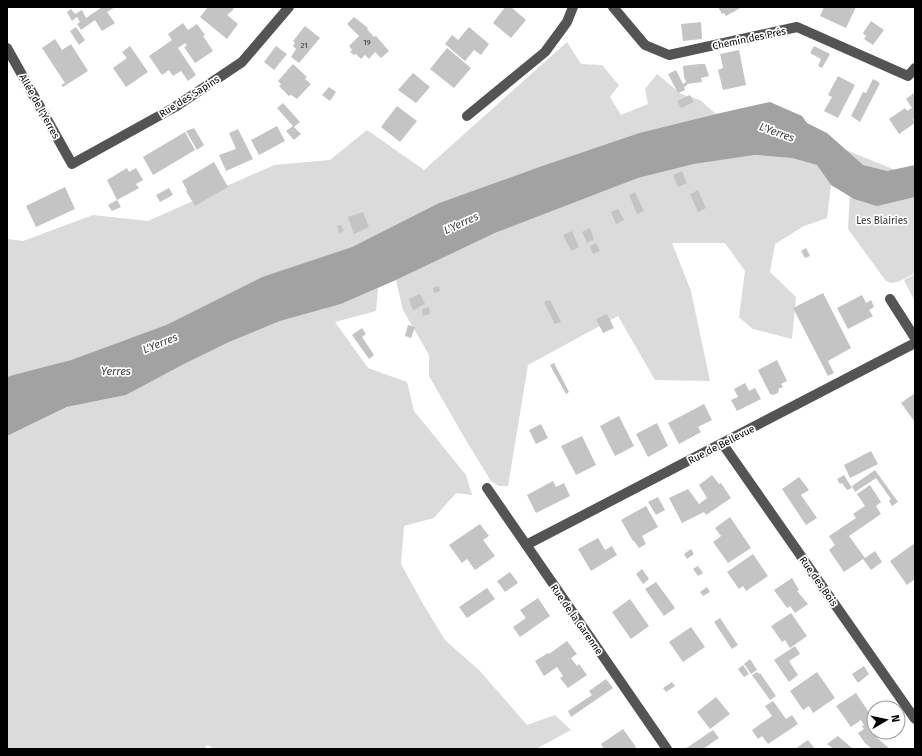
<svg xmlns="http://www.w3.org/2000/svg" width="922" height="756" font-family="'Fira Sans',sans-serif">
	<rect width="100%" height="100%" fill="#fff"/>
	<path fill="#dbdbdb" d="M567,42l14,22 21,1 17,20 -9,12 11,18 27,-11 -3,-15 12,-15 24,20 19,6 16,14 -77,19 -97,33 -103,37 -87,44 -90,30 -96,48 -95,35 -58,15 -6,2v-138l16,2 70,-26 55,6 126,-56 56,-5 37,-30 57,40z
		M841,148l74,30v95l-15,8 -8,2 -6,-2 -38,-52 3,-58z
		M755,155l37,3 25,7 14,20 -4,33 -23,8 -29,18 -5,28 26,25 -4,42 -39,-10 -14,-12 6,-46 -20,-28h-53l19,48 19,90 -55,-1 -37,-64 -90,49 -20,121h-9l-8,-5 -24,-39 -38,-66v-21l-26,-45 -7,-30 99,-47 143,-55 56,-14z
		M915,274v28l-11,-22z
		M378,288l-2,23 -41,11 33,46 39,14 7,29 52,64 6,20 -16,-2 -22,25 -30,8 -3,38 22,40 22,36 35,31 47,54 28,-10 16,15 -35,19h-321l-8,-4 -3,4h-197v-313l61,-29 58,-12 58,-31 45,-22 51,-21 61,-17z"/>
	<path fill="#a2a2a2" d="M770,102l32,14 5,7 20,10 36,32 24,6 28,-6v32l-38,9 -23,-7 -23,-14 -14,-20 -25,-7 -37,-3 -61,9 -56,14 -143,55 -99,47 -55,24 -61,17 -51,21 -45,22 -58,31 -59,12 -60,29v-59l6,-2 58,-15 95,-35 96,-48 90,-30 87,-44 103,-37 97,-33 77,-19z"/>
	<path fill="#c4c4c4" d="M102,7h13l-8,5 8,11 -13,8 -7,-11 -14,10 -4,-6 3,-2 -3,-5 -5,4 -5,-9 4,-3 4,5 7,-4 4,8z
		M208,7h24l2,2 -7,6 11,9 -11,15 -27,-22z
		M505,7h6l15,13 -15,18 -18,-15z
		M718,7h24l-16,9 -2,-3 -2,1z
		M824,7h32l-10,21 -26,-12z
		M354,17l14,11 -1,1 7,8 2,-1 13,15 -8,7 -6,-6 -6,7 -4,-4 -4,4 -5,-5 -2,1 -4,-3 2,-2 -3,-4 10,-10 -12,-12z
		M871,21l13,9 -11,15 -9,-6 2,-3 -3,-3z
		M701,22l1,17 -19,2 -2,-17z
		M183,23l5,7 9,-6 8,11 -2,1 10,15 -18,12 -11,-16 3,-1 -2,-3 -7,5 18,27 -8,6 -7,-10 -8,5 -4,-6 -7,5 -13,-19 23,-16 -4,-6z
		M305,26l15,12 -21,25 -8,-6 5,-8 -3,-3 2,-3 -2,-2z
		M76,27l9,13 -6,5 -9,-14z
		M469,27l20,17 -8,11 -7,-5 -9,11 -20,-17 7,-9 6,5z
		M55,39l7,11 9,-6 17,27 -25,16 -2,-2 4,-2 -23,-35z
		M130,46l18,26 -22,15 -13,-19 14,-10 -5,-6z
		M276,46l11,8 -13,16 -10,-8z
		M814,46l16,8 -8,14 -4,-2 3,-7 -11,-6z
		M447,48l24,20 -17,20 -24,-19z
		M739,50l7,35 -23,5 -5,-20 5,-2 -3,-14z
		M293,64l14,13 -2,2 6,5 -14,15 -6,-4 -2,1 -10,-10 2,-2 -3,-3z
		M699,64h6l4,12 -8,2 1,4 -15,2v1l-3,2 1,3 -7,3 -10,-19 8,-4 7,14 3,-2 -2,-5 -1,-11z
		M413,73l17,14 -14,16 -18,-13z
		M838,76l17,9 -17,33 -14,-7 8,-14 -4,-2z
		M873,79l6,3 -1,1h2l-20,39 -9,-6 12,-24 3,1z
		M329,87l7,5 -6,9 -8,-6z
		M914,93l1,25 -2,1 2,4 -16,11 -10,-15 16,-11 2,3 5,-3 -6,-9z
		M690,95l4,7 -13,6 -4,-7z
		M283,103l17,19 -6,5 7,7 -7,6 -8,-9 7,-5 -16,-18z
		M397,106l20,15 -17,21 -19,-15z
		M277,126l8,15 -26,14 -8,-15z
		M194,128l10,17 -7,5 -11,-19z
		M238,129l15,30 -27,12 -7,-16 17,-6 -7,-16z
		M185,132l10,18 -42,25 -10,-18z
		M214,162l14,25 -33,19 -9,-15 1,-1 -5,-9z
		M127,168l2,4 7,-4 7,12 -7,4 3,4 -22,12 -10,-20z
		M682,171l5,12 -9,4 -5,-12z
		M65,187l10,22 -39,18 -10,-21z
		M169,188l4,7 -13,7 -4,-7z
		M698,190l8,18 -8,4 -8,-18z
		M635,192l9,19 -7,3 -8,-19z
		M117,200l4,7 -9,4 -4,-6z
		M618,209l6,11 -8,4 -5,-12z
		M363,212l6,15 -15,7 -6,-17z
		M341,225l3,6 -5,2 -2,-7z
		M590,228l4,11 -7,4 -5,-11z
		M572,231l7,16 -8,4 -8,-16z
		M596,243l4,8 -7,3 -3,-8z
		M806,248l4,8 -5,2 -4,-7z
		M439,286l1,5 -6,2 -1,-5z
		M823,293l28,55 -23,13 6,12 -6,3 -35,-68z
		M420,294l5,10 -12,6 -4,-11z
		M862,295l4,8 5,-3 3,7 -5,3 4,6 -25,13 -11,-21z
		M550,300l11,22 -6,2 -11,-22z
		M429,307l1,7 -7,2 -1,-7z
		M607,314l7,14 -11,5 -7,-14z
		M408,325l7,2 -4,11 -6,-2z
		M362,328l4,6 -4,3 12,18 -5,4 -17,-24z
		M777,360l10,21 -6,3 2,3 -5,2 1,1 -1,3 -5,2 -3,-1 -12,-24z
		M554,363l15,29 -3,2 -16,-29z
		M745,383l4,8 6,-3 6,11 -24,12 -6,-11 7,-3 -4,-8z
		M915,393v27l-1,1 -13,-18z
		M704,404l8,16 -14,7 3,5 -22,12 -11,-21z
		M619,416l15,30 -19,10 -15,-30z
		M657,423l11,23 -20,11 -12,-23z
		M541,424l7,14 -12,6 -7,-14z
		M582,436l14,29 -20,10 -15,-29z
		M871,451l7,13 -28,14 -6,-13z
		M875,470l23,32 -6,4 -3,-5 2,-2 -15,-21 -21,14 -3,-6z
		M712,475l7,9 2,-1 10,15 -25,17 -2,-3 -22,11 -13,-25 19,-9 11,15 8,-6 -8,-13z
		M844,475l8,13 -5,2 -5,-7 -2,1 -3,-5z
		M799,477l10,13 -8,5 16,23 -11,7 -24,-36z
		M553,481l3,6 8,-4 6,13 -34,17 -9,-18z
		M870,485l11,17 -5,4 5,8 -32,22 16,22 10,-7 7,11 -11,8 -8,-11 -19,13 -15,-22 6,-5 -6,-9 27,-18 -3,-4 12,-8 -8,-12z
		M658,497l7,13 -9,5 -8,-13z
		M646,506l12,21 -16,9 4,8 -7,4 -5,-7h-1l-12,-21z
		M730,517l21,31 -23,15 -15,-21 8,-6 -6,-8z
		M480,524l9,12 -6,4 12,16 -20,14 -8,-11 -5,4 -13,-18z
		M598,538l7,12 7,-4 5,9 -26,16 -13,-22z
		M915,543v36l-8,6 -17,-24z
		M691,549l3,5 -7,5 -3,-5z
		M753,554l15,22 -22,15 -3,-5 -4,3 -12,-17z
		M698,566l5,7 -5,3 -5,-7z
		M642,569l7,10 -6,5 -7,-10z
		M510,572l8,11 -13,9 -8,-11z
		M792,578l7,12 -2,1 11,13 -13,9 -5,-7 -3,2 -13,-18z
		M656,582l19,26 -11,8 -19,-27z
		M707,587l3,5 -7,4 -3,-4z
		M487,588l8,11 -28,19 -8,-11z
		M538,598l12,18 -30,21 -7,-10 13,-9 -6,-8z
		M630,599l19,27 -18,13 -19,-27z
		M791,613l16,23 -17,12 -5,-8 -3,2 -11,-16z
		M720,618l18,27 -6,4 -18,-27z
		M691,627l14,20 -22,15 -14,-20z
		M567,641l10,13 -6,4 6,8 2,-2 8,11 -19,13 -8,-10 3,-2 -6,-9 -13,9 -9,-15 13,-8 1,1z
		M795,646l5,8 -11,7 9,14 -9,7 -15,-22z
		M750,659l7,11 -6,4 -7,-10z
		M743,665l6,9 -5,3 -6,-8z
		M864,666l5,8 -11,9 -6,-9z
		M757,672l2,2 1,-1 16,23 -6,4 -18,-25z
		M817,672l18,26 -22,15 -4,-7 -6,4 -13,-19z
		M606,679l7,9 -42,29 -3,-6 24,-16 -3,-4z
		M672,682l3,4 -9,6 -3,-4z
		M856,693l14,21 4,-3v21h6l-5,4 15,13h-18l-7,-6 -7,-10 6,-4 -2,-3 2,-1 -3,-5 -10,7 -15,-21z
		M716,697l14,17 -20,15 -13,-17z
		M773,701l13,18 6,-4 6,9 -30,20 -6,-8 -4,3 -6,-9 20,-14 -7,-10z
		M888,701l4,7h-13z
		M623,729l13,18 -3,2h-29l-3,-5z
		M713,730l6,8 -16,11h-18z
		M838,736l15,13h-19l-7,-5z
		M808,740l7,9h-20l4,-3z"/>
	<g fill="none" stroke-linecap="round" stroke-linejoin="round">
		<path stroke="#545454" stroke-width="10" d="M613,7l32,38 24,10 128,-28 111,49 7,-8
			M7,48l65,116 103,-57 67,-45 47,-55
			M467,116l78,-64 22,-30 6,-15
			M890,299l25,39
			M722,443l193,276
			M487,488l180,261
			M526,545l389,-202"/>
	</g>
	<g text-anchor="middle" stroke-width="3.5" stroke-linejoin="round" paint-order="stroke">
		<g font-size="8" fill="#313131">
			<text x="367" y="45">19</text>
			<text x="304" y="48">21</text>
		</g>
		<g font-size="10" fill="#000" stroke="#fff">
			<text transform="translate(749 38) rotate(-12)" y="4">Chemin des Prés</text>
			<text transform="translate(189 96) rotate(-32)" y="4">Rue des Sapins</text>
			<text transform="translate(40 106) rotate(61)" y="4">Allée de l'Yerres</text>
			<text transform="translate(721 444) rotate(-27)" y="4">Rue de Bellevue</text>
			<text transform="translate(819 581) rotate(55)" y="4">Rue des Bois</text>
			<text transform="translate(577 619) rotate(55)" y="4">Rue de la Garenne</text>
		</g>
		<g font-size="10" fill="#323232" stroke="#fff">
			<text x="882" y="224">Les Blairies</text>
		</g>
		<g font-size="11" font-style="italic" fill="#434343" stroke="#fff">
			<text transform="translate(777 132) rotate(20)" y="4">L'Yerres</text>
			<text transform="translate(461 223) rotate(-25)" y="4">L'Yerres</text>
			<text transform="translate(160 343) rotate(-22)" y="4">L'Yerres</text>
			<text x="116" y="375">Yerres</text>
		</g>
	</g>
	<rect width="922" height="756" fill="none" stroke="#000000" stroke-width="16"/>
	<g transform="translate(886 720) rotate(81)"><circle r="19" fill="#ffffff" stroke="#999999"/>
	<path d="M0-3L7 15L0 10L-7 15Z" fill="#000000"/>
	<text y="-6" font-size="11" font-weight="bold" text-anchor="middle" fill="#000000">N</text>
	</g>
</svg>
